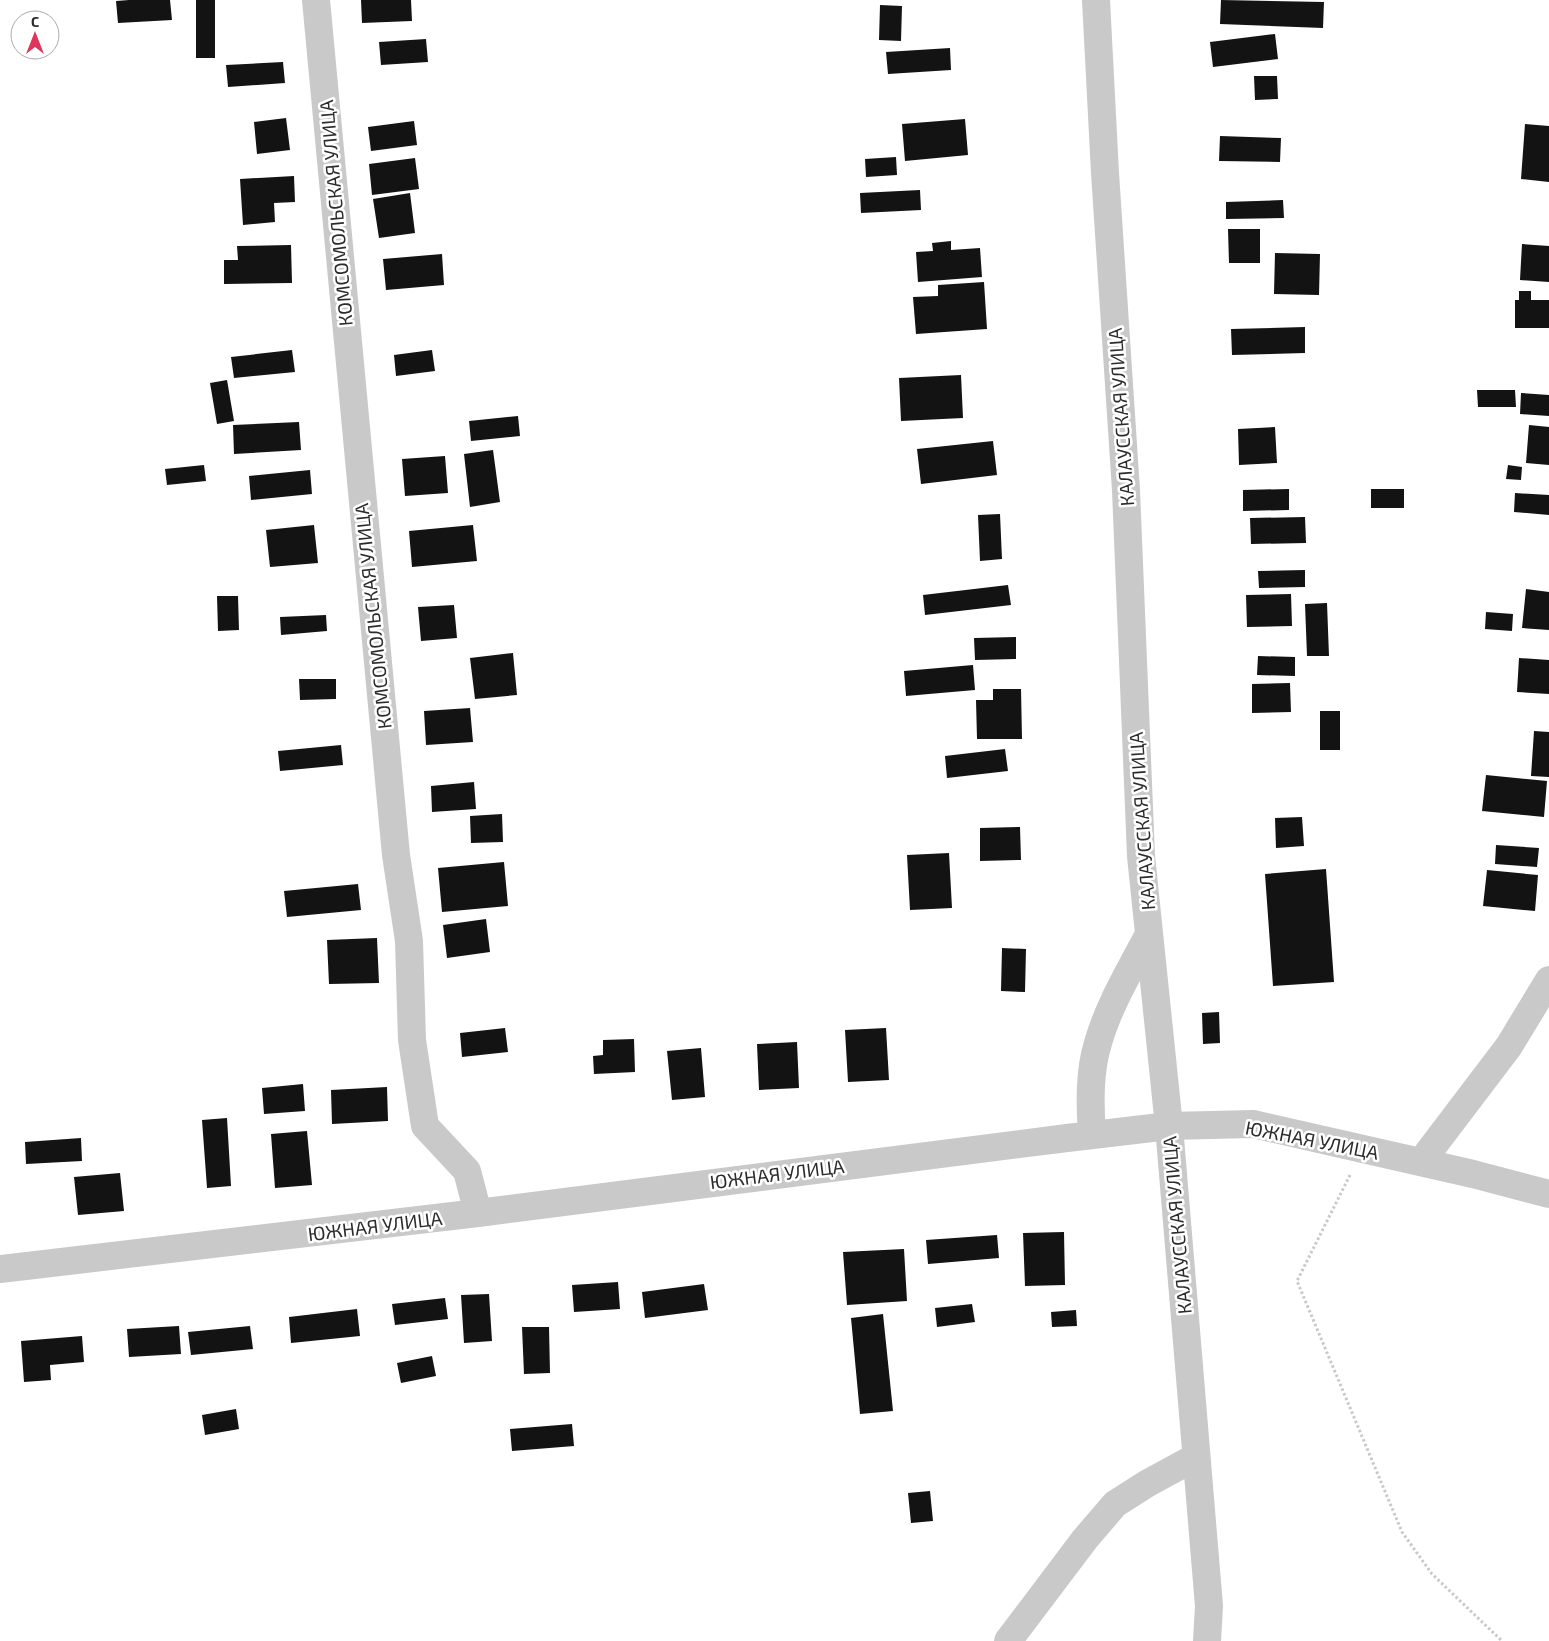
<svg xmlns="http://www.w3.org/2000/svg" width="1549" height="1641" font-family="'Exo 2',sans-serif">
	<rect width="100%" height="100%" fill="#fff"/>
	<path fill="#131313" d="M129,0h41l2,20 -54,3 -2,-22z
		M196,0h19v58h-19z
		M361,0h50l1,21 -50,2z
		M1221,0l103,2 -1,26 -103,-4z
		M880,5l22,1 -1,35 -22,-1z
		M1275,34l3,25 -65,8 -3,-25z
		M426,39l2,23 -47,3 -2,-23z
		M950,48l1,22 -63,4 -2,-22z
		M283,62l2,21 -57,4 -2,-22z
		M1254,76h23l1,23 -23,1z
		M286,118l4,32 -33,4 -3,-32z
		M965,119l3,36 -63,6 -3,-37z
		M414,121l3,24 -46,6 -3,-24z
		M1525,124l24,2v56l-28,-3z
		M1220,136l61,2 -1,24 -61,-1z
		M896,157l1,18 -31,2 -1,-18z
		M415,158l4,31 -47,6 -3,-31z
		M294,176l1,26 -21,1 1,19 -32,3 -3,-46z
		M920,190l1,20 -60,3 -1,-20z
		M410,193l5,40 -36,5 -6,-39z
		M1283,200l1,18 -58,1v-17z
		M1228,229h32v34h-31z
		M951,241v9l29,-2 2,29 -64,5 -2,-30 17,-1 -1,-8z
		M1522,244l27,2v36l-29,-2z
		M291,245l1,38 -68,1v-24h14l-1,-14z
		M1275,253l45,1 -1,41 -45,-1z
		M442,254l2,31 -58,5 -3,-31z
		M984,282l3,47 -71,5 -3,-37 25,-1v-11z
		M1519,291h12v9h18v28h-34v-28h4z
		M1305,327v26l-73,2 -1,-26z
		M292,350l3,22 -61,6 -3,-21z
		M432,350l3,21 -39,5 -2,-21z
		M961,375l2,43 -62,3 -2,-43z
		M227,380l7,41 -17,3 -7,-41z
		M1477,390h38l1,17h-38z
		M1521,393l28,2v21l-29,-2z
		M518,416l2,20 -49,5 -2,-20z
		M299,422l2,28 -67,4 -1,-29z
		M1529,425l20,2v38l-23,-2z
		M1275,427l2,36 -38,2 -1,-36z
		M993,441l4,34 -76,9 -4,-35z
		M493,450l7,52 -30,5 -6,-53z
		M445,456l3,37 -43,3 -3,-37z
		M204,465l2,16 -39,4 -2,-16z
		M1508,465l14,2 -1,13 -15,-1z
		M310,470l2,24 -61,6 -2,-24z
		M1289,489v21l-46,1v-21z
		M1371,489h33v19h-33z
		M1515,493l34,2v20l-35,-3z
		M1000,514l2,45 -22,2 -2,-46z
		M1305,517l1,26 -55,1 -1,-26z
		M314,525l4,38 -48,4 -4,-37z
		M473,525l4,36 -65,6 -3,-36z
		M1305,570v17l-46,1 -1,-17z
		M1008,585l3,20 -86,10 -2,-20z
		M1526,589l23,3v38l-27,-2z
		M1291,594l1,32 -45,1 -1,-32z
		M217,596h21l1,34 -21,1z
		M1327,603l2,53h-22l-2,-52z
		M454,605l3,33 -36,3 -3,-34z
		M1486,612l27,2 -1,17 -27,-2z
		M326,615l1,16 -46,4 -1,-18z
		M1016,637v22l-41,1 -1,-22z
		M513,653l4,42 -42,4 -5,-41z
		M1258,656l37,1v19l-38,-1z
		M1519,658l30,2v34l-32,-2z
		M973,665l2,25 -69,6 -2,-25z
		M299,679h37v20l-36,1z
		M1290,683l1,29 -39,1v-29z
		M993,689h28l1,50h-45l-1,-39h17z
		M470,708l3,34 -47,3 -2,-34z
		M1320,711h20v39h-20z
		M1534,731l15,1v45l-18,-1z
		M341,745l2,20 -63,6 -2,-20z
		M1005,749l3,22 -61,7 -2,-22z
		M1486,775l61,6 -3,36 -62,-6z
		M474,782l2,27 -44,3 -1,-26z
		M502,814l1,28 -32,1 -1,-27z
		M1302,817l2,29 -28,2 -1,-30z
		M1020,827l1,33 -41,1v-33z
		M1496,845l43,3 -2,19 -42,-3z
		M949,853l3,55 -42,2 -3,-55z
		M504,862l4,44 -66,6 -4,-44z
		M1326,869l8,113 -61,4 -8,-112z
		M1487,870l51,5 -3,36 -52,-5z
		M358,884l3,26 -74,7 -3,-26z
		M486,919l4,33 -43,6 -4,-33z
		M377,938l2,45 -50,1 -2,-44z
		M1002,948l24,1 -1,43 -24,-1z
		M1219,1012l1,31 -17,1 -1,-31z
		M505,1028l3,24 -46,5 -2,-24z
		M886,1028l3,52 -41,2 -3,-52z
		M634,1039l1,33 -41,2 -1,-18 10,-1v-15z
		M797,1042l2,46 -40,2 -2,-46z
		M701,1048l4,49 -33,3 -5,-49z
		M303,1084l2,27 -41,3 -2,-26z
		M387,1087l1,34 -56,3 -1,-34z
		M227,1118l4,68 -24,2 -5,-68z
		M307,1131l5,54 -37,3 -4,-54z
		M81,1138l1,23 -56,3 -1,-22z
		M120,1173l4,38 -46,4 -4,-38z
		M1064,1232l1,53 -40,1 -2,-53z
		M997,1235l2,23 -71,6 -2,-24z
		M904,1249l3,52 -60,4 -4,-53z
		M618,1282l2,27 -46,3 -2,-27z
		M704,1284l4,26 -63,8 -3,-26z
		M489,1294l3,47 -28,2 -3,-48z
		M445,1298l3,21 -53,6 -3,-21z
		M972,1304l3,18 -38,5 -2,-19z
		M357,1309l3,27 -69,7 -2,-26z
		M1076,1310l1,16 -25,1 -1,-15z
		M883,1314l10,97 -33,3 -9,-96z
		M179,1326l2,28 -52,3 -2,-28z
		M250,1326l3,23 -62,6 -3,-23z
		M522,1327h27l1,46 -26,1z
		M82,1336l2,26 -34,3 1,15 -27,2 -3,-41z
		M432,1356l4,20 -35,7 -4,-20z
		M236,1409l3,20 -34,6 -3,-20z
		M572,1424l2,22 -62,5 -2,-22z
		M930,1491l3,30 -22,2 -3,-30z"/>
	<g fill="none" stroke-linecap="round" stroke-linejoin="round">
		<path stroke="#c9c9c9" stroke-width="3" stroke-dasharray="2.5 2.5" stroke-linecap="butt" d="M1350,1175l-53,106 105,251 30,42 70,67"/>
		<path stroke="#c9c9c9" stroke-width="28" d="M316,0l80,855 13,86 3,99 13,86 42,45 11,42
			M1096,0l9,173 21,317 15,366 28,270 40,480 -2,35
			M1092,1135c-2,-31 -3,-63 6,-92 11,-39 33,-74 51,-109
			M1421,1162l88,-116 40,-66
			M0,1269l478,-56 589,-75 102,-12 84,-2 220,50 76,20
			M1008,1641l77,-102 30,-35 33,-21 48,-26"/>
	</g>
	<g text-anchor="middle" stroke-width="5" stroke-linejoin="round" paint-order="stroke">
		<g font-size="19" fill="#2c2c2c" stroke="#fff">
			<text transform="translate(336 213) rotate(-95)" y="7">КОМСОМОЛЬСКАЯ УЛИЦА</text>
			<text transform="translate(1121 417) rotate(-94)" y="7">КАЛАУССКАЯ УЛИЦА</text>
			<text transform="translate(373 616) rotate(-96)" y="7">КОМСОМОЛЬСКАЯ УЛИЦА</text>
			<text transform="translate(1142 821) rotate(-94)" y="7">КАЛАУССКАЯ УЛИЦА</text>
			<text transform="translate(1312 1140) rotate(11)" y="7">ЮЖНАЯ УЛИЦА</text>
			<text transform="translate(777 1174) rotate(-7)" y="7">ЮЖНАЯ УЛИЦА</text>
			<text transform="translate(1177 1225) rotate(-95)" y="7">КАЛАУССКАЯ УЛИЦА</text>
			<text transform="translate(375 1226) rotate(-7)" y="7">ЮЖНАЯ УЛИЦА</text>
		</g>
	</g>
	<g transform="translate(35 35)"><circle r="24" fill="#ffffff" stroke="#ababab"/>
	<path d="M0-4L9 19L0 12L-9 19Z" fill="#dd355b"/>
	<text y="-8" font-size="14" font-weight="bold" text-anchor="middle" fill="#2c2c2c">С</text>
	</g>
</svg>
